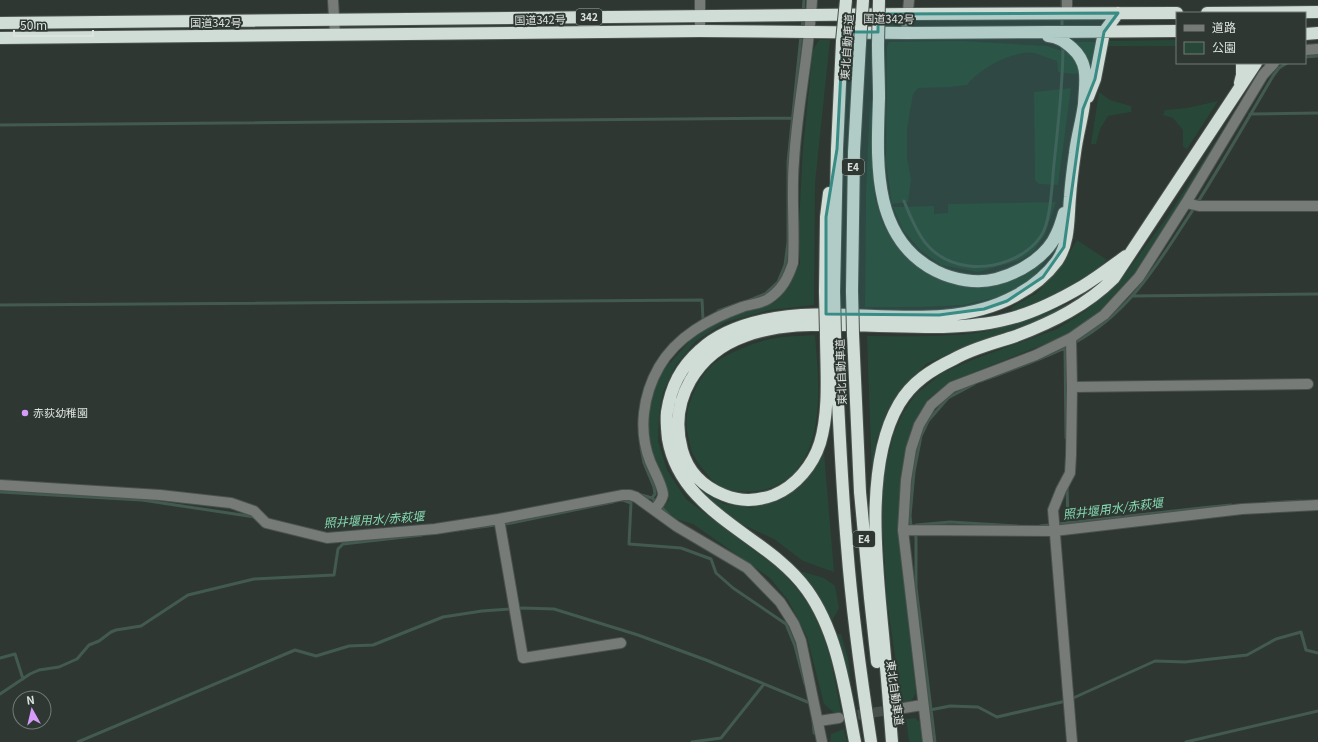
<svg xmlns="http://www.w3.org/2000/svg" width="1318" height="742" font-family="Georgia,'Noto Sans JP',serif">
	<rect width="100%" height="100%" fill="#2e3732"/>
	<path fill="#274838" d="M819,40h11l-15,143 -1,122 -45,5 -43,12 -30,19 -20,24 -13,27 -4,22 -1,27 9,29 19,29 95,72 17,19 14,20 10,23 9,28 10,51h-8l-9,-8 -17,-67 -19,-37 -18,-22 -77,-54 -17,-5 -13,-11 6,-8 -3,-13 -11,-24 -8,-26 3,-38 13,-28 31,-35 46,-25 27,-5 9,-5 13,-14 11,-23 -1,-40 4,-76 10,-98z
		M1177,40v6h-70v-5z
		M961,41l86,5 21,7 10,10 3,10 -8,1 -15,-2 -1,-11c-8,-2 -17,-7 -24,-8 -22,-2 -54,16 -66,32l-17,2 -32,1 -5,6 -6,35v29l4,21 -3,23 -16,2 -6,-41 1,-116 2,-5z
		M1075,42h21l-5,29 -4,-13z
		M1071,88l-13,97 -19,-1 -4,-4 -1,-88z
		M1099,92l11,8 21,6v6l-23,4 -8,13 -4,15h-5z
		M870,95l5,103 8,27 18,27 22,17 62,17 37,-11 28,-20 -19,24 -30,17 -37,9 -44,2h-55l1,-110z
		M1218,101l-31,48 -4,-2v-17l-10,-12 -10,-3 2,-5 22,-2z
		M1237,108l-91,152 -30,38 -36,28 -25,14 -105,42 -22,17 -17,30 -10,55 -3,49 18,160 -6,10 -8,1 -15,-103 -4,-68 -1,-39 4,-29 8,-32 9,-20 13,-19 26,-21 30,-13 85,-31 27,-17 33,-27 51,-69z
		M1056,202l-11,33 -12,17 -15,9 -40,11 -37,-7 -21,-15 -17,-20 -10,-23 41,-1v8l14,-1v-9z
		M1077,240l30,20 -13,12 -44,27 -35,12 -5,-1 2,-3 25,-14 26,-29z
		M1070,303l-28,16 -78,28 -38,17 -21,22 -17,23 -12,32 -4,36 -5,-141c29,0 59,1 89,-1 39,-2 78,-17 114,-32z
		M815,335c4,51 14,134 -48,154 -13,4 -36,4 -47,-3 -9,-5 -21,-21 -26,-30 -3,-4 -4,-12 -5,-17 -5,-16 -2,-32 5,-47 4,-9 9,-18 16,-25 3,-4 8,-6 12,-9 15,-8 31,-15 48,-19 14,-3 30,-3 45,-4z
		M824,453l10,119 -31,-11 -29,-22 -39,-18 -42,-35 3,-3 12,12 16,9 27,4 28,-7 21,-14 14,-16z
		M803,572l21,6 11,8 4,22 -7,13 -8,-16 -23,-32z
		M836,634h5l7,24 4,35z
		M915,718l6,6 3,18h-15l-3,-23z
		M844,729l3,13h-17l1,-8z"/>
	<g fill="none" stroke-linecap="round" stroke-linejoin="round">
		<path stroke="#435a50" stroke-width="3" d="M1062,0v10
			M803,12l1,-12
			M1062,16v12
			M802,30l1,-12
			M1305,57l13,-1
			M1250,114l68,-1
			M0,125l792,-7
			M904,201c13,33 25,60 65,65 26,3 57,-8 72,-30 10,-14 11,-54 13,-72 4,-39 9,-79 9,-118
			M1133,296l185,-2
			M750,300l15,-6 13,-12 7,-17 3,-23v-80l13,-126
			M0,305l702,-5 1,19
			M718,311l17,-6
			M1074,343c52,-28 80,-73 111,-121 31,-47 59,-97 88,-146l6,-8 8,-5
			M1065,347l1,91
			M981,381c30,-11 60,-21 88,-35
			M641,448l3,15 10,24 1,7 -3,4
			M1067,485l1,38
			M0,492l142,8 113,17
			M638,494l14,4 17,17
			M621,500h2l8,3 -2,41 52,4 30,11 5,14 17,15 53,36 9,22 10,38
			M1267,503l34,-2
			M916,525l34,-3 67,4
			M1040,526l161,-18 30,-3
			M457,530l54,-7 102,-21
			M0,658l15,-4 8,25
			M0,694l30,-20 9,-4 20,-3 18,-8 12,-14 10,-4 12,-9 5,-2 25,-4 47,-31 66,-16 80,-4 4,-26 5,-5 79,-9
			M1071,699l84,-38 30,1 62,-7 29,-16 25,-7 5,18 12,3
			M930,710l20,-4 28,1 19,10 69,-16
			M813,721l1,12 3,-1
			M78,742l217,-92 21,6 33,-10 24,-1 70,-28 39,-6 41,-3 31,1 84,26 68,25 104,43
			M692,742l29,-4 43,-54
			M935,742l-19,-155v-50l-5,-11 -1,-10 4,-44 7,-36 7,-15 20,-23 26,-14
			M1186,742l132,-31"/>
		<path stroke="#48514c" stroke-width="10" stroke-dasharray="10 5" stroke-linecap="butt" d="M843,717l61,-9"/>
		<defs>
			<path id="minor" d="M333,0l2,35
				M1067,13v-13
				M700,31v-31
				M906,33l3,-33
				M1305,50l13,-1
				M1186,203l13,3h119
				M1071,338l1,49 -1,68 -1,18 -9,17 -8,20 19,232
				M1072,387l236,-3
				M0,485l160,10 71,8 23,8 12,12 61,15 108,-9 64,-10 124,-24h7l6,2 40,29 71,42 33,34 14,22 7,17 21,101
				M654,510c4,-5 8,-9 9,-15 0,-9 -10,-26 -13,-34 -12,-31 -7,-66 9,-94 18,-31 50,-48 83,-60 8,-3 19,-3 26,-8 14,-9 20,-21 25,-36 2,-34 -2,-68 1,-102 3,-54 15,-107 18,-161
				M499,519l24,139 98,-15
				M903,530l151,1 188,-22 76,-4
				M904,708l18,-3
				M819,721l20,-3
				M928,742l-25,-212 3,-50 5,-31 8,-24 12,-20 21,-18 84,-32 35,-17 33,-23 35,-38 47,-74 77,-128 11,-12"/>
			<path id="highway" d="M1207,13l111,-1
				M0,23l908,-9 269,-1
				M1305,34l13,-1
				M0,38l700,-7 206,2 271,-2
				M878,44c0,18 1,36 1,54 -2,63 -8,140 57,173 18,9 41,13 60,8 23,-6 51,-22 61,-46 3,-6 5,-13 7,-20
				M1240,83l2,-8v-12
				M1088,97l7,-18 9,-47 14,-19
				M852,291l2,-139 6,-109
				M825,292l1,-75 3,-24
				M834,292l3,-143 5,-108
				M826,334c0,36 4,75 -6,109 -7,22 -24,43 -46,52 -16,6 -33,7 -50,0 -20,-8 -36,-23 -42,-45 -14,-50 15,-97 63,-114 33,-12 70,-12 105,-11 31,1 62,2 93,2 21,-1 42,-2 61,-7 28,-6 55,-20 79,-34 15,-9 29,-20 43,-30
				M853,334l7,158 10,106 7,64
				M835,335c3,70 6,141 12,211 5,66 14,131 24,196
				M855,742c-10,-51 -17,-109 -48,-152 -40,-56 -126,-75 -139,-151 -1,-9 -2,-18 -1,-27 4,-26 14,-45 33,-62 18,-17 41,-25 64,-30 81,-18 176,17 251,-24 17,-9 31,-20 42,-35 13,-19 11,-43 13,-64 1,-15 3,-30 5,-44 2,-17 7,-33 9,-49 1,-22 6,-40 -12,-56 -8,-7 -14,-11 -24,-12
				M892,742c-3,-39 -6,-78 -10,-118 -6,-65 -17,-162 17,-220 13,-22 32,-34 55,-45 19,-11 41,-16 62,-23 37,-14 71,-31 98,-58l142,-215"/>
		</defs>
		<use href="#minor" stroke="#4a524e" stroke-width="12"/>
		<use href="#highway" stroke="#4a524e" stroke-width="14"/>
		<use href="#minor" stroke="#767b78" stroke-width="10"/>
		<use href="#highway" stroke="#d0dcd6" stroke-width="12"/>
		<defs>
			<path id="highway-bridge" d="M842,41l4,-41
				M860,43l3,-43
				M878,44l1,-44
				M852,291l1,43
				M825,292l1,42
				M834,292l1,43"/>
		</defs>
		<use href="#highway-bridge" stroke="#4a524e" stroke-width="14" stroke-linecap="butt"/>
		<use href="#highway-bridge" stroke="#d0dcd6" stroke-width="12"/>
	</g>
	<path fill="#388c85" fill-opacity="0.2" stroke="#388c85" stroke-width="3" stroke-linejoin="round" d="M1118,13l-14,19 -9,47 -12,30 -19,138 -21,30 -36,24 -23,8 -45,6 -113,-1v-97l11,-68 6,-117h35v-18z"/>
	<circle fill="#d69bfa" stroke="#2e3732" stroke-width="1.5" cx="25" cy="413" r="4"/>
	<g text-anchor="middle" stroke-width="4" stroke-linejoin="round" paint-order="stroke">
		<g fill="#2e3732" stroke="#a8afab" stroke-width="1">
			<rect x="576" y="9" width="26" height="16" rx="3"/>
			<rect x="842" y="159" width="22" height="16" rx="3"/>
			<rect x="853" y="531" width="22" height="16" rx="3"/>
		</g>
		<g font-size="10" font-weight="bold" fill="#dce2df">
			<text x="589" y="21">342</text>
			<text x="853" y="171">E4</text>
			<text x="864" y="543">E4</text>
		</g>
		<g font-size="11" fill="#dce2df" stroke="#2e3732">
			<text transform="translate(889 19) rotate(1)" y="4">国道342号</text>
			<text transform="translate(540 20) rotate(-1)" y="4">国道342号</text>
			<text x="216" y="27">国道342号</text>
			<text transform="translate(847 47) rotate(-86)" y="4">東北自動車道</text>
			<text transform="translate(841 372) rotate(-92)" y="4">東北自動車道</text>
			<text transform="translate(895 693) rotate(82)" y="4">東北自動車道</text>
		</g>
		<g font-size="11" fill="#dce2df" stroke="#2e3732" text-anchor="start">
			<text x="33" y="417">赤荻幼稚園</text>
		</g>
		<g font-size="12" font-style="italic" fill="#86dab2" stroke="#2e3732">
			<text transform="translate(1113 509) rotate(-7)" y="4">照井堰用水/赤萩堰</text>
			<text transform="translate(374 520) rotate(-4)" y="4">照井堰用水/赤萩堰</text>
		</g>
	</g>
	<rect x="1176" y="12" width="130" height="52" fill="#2e3732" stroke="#747b77"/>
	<rect x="1184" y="25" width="20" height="6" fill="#767b78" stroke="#747b77"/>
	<text x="1212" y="32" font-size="12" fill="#dce2df">道路</text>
	<rect x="1184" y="42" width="20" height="12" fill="#274838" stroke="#747b77"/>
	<text x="1212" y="52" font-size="12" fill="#dce2df">公園</text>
	<g transform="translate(32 710) rotate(352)"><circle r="19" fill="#2e3732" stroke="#747b77"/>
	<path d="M0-3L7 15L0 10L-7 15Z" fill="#d69bfa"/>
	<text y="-6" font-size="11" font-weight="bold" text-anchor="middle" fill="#dce2df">N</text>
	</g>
	<path d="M14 30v6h79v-6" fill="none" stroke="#dce2df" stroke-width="2"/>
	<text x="20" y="30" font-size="12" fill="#dce2df" stroke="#2e3732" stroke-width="3" paint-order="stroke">50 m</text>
</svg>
